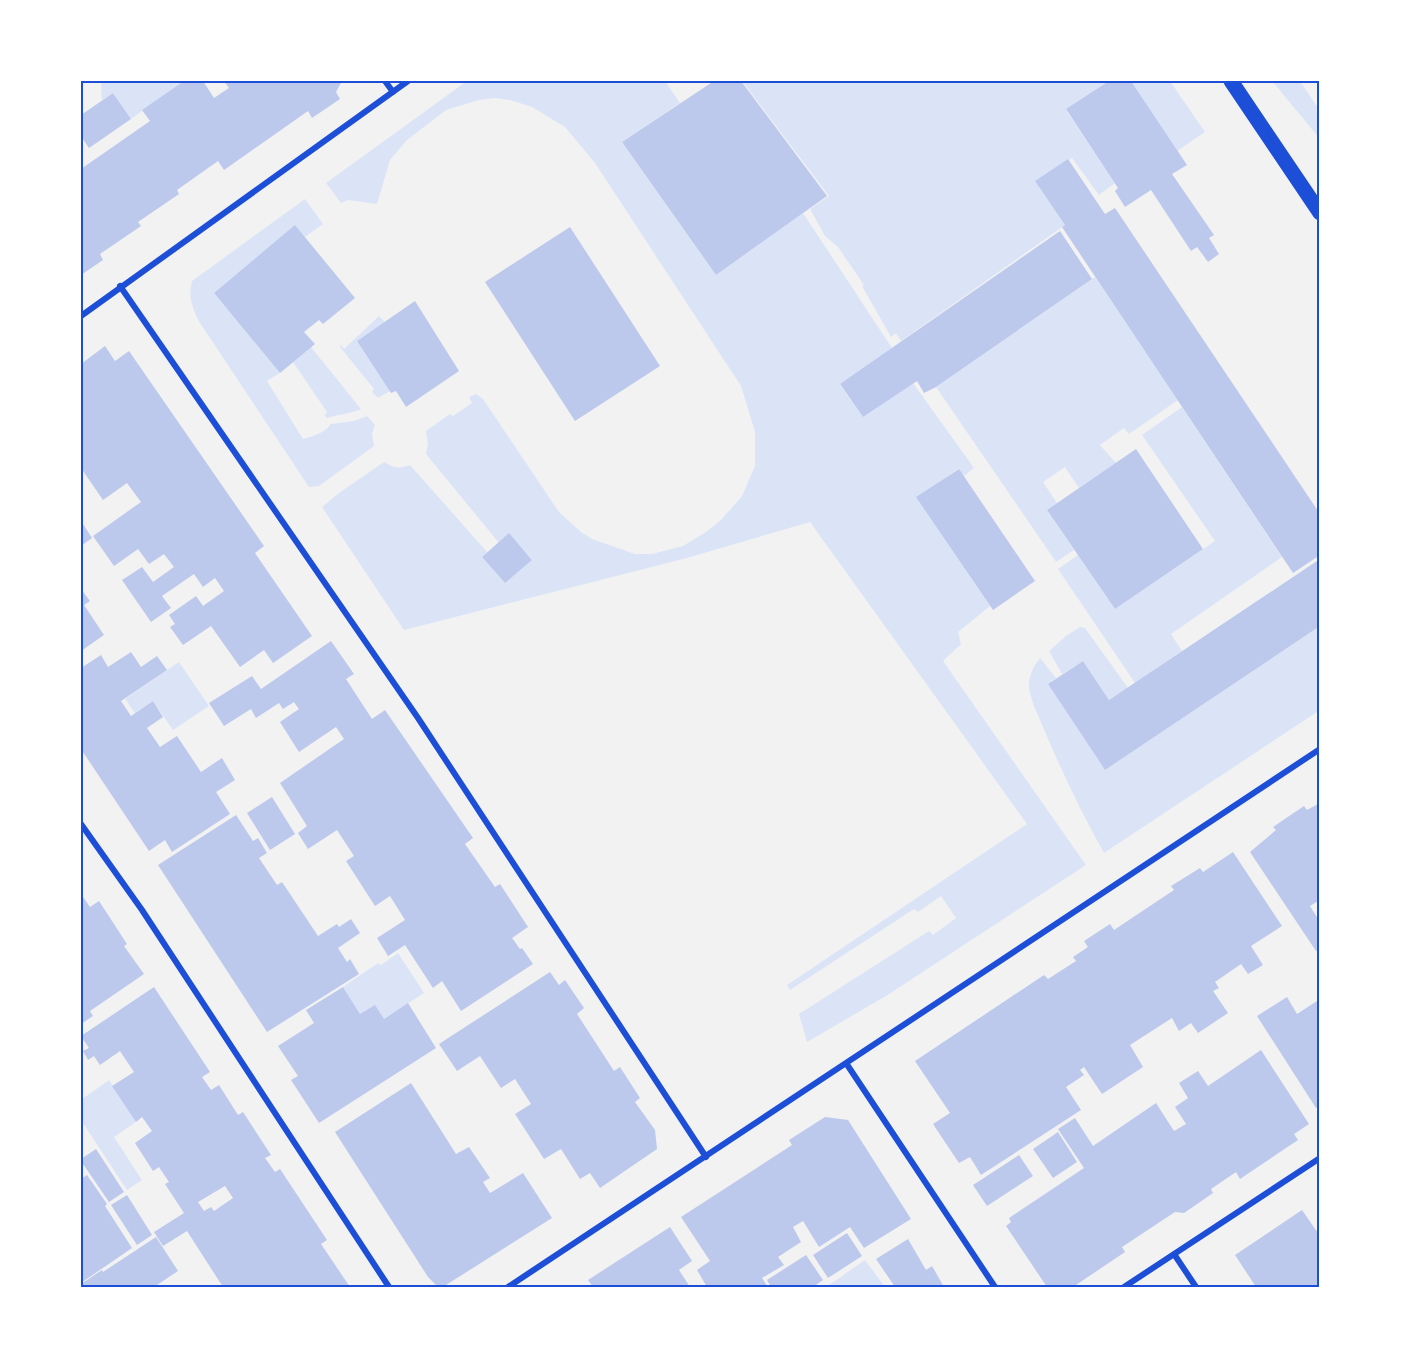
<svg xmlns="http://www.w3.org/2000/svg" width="1401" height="1368" font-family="'Fira Sans',sans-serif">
	<rect width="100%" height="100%" fill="#f2f2f2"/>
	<path fill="#dbe4f7" d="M105,81h79l-53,38 -18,-26 -11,7 -1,-16z
		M467,81h198l15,22 -58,39 94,133 87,-62 89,135 -52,37 23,32 50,-34 61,85 -10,8 -6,-7 -41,28 73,109 -32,26 3,12 -18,17 143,204 -200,131 -79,46 -8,-28 130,-83 4,4 23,-17 -15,-22 -23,16 -4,-3 -124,81 -3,-5 240,-161 -217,-302 -123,36 -283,72 -82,-123 17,-14 45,-31c9,6 16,7 26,3l78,88 -6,4 23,26 27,-24 -23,-25 -10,9 -73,-89 2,-10 -2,-13 24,-17 3,2 19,-13 -3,-6 7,-3 7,5 76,113 22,20 11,7 43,15h17l31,-8 23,-14 15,-12 21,-24 13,-30v-34l-14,-46 -146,-223 -30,-36 -33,-20 -22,-7 -16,-2 -15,2 -33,10 -39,30 -17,20 -13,44 -29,-4 -7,3 -15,-20z
		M742,81h367l-43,29 49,73 -16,12 -27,-37 -36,23 29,44 -164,116 -5,-8 -5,4 -29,-51 2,-1 -26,-38 -13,-11 -15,-27 19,-13z
		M1131,81h39l35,51 -28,19z
		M1272,81h28l20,30v28z
		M305,199l18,25 -18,13 -10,-11 -81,67 66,80 -13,8 36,58c11,-3 21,-6 28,-15l23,-3 13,-5 8,9 -3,9 2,12 -55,40 -10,1 -109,-164c-8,-15 -12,-26 -8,-42z
		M1095,277l83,123 -49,34 -5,-6 -24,17 16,18 -37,25 -14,-21 -22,15 14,21 -10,7 27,40 -18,12 -120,-175z
		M379,316l6,6 -28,19 33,50 -12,7 -6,-6 2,-3 -34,-42 1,-2 3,4z
		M311,347l50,62c-11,5 -22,5 -34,9l-2,-3 2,-3 -34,-50z
		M1182,407l100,150 -111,77 11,17 -47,32 -77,-114 20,-14 37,54 100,-68 -73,-106z
		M1320,626v84l-216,143c-23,-41 -43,-83 -61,-126 -5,-12 -12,-26 -14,-39 -1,-11 4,-21 11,-30l16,20 -8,6 57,86z
		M1080,627l5,1 43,60 -19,12 -26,-39 -21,13 -13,-23 17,-15z
		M179,662l30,44 -36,24 -20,-29 -18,12 -10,-14z
		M398,953l26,40 -40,26 -24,-5 -17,-27 35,-24 3,2z
		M109,1080l27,42 -22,15 28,43 -15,10 -46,-70v-20z
		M865,1260l20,27h-59l3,-2z"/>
	<path fill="#bdc9ec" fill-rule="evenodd" d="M184,81h19l11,17 15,-10 -5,-7h118l-6,11 4,7 -28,19 -4,-7 -84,59 -6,-9 -41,29 2,4 -41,28 3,4 -41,28 3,6 -22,15v-63l2,-1 -2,-4v-38l69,-48 -8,-11z
		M714,81h27l86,115 -111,79 -94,-133z
		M1109,81h22l56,84 -15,9 42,61 -5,3 10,16 -11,8 -11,-15 -6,4 -40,-61 -26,17 -10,-16 3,-3 -52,-79z
		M113,93l18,26 -42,29 -8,-12v-21z
		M1068,159l37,55 10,-6 205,306v41l-27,18 -231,-346 3,-2 -30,-44z
		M295,225l60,73 -32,26 -4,-4 -15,12 11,12 -35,29 -66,-80z
		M570,227l90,139 -85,55 -90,-139z
		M1060,231l32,48 -156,108 -12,6 -7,-12 -54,36 -23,-33z
		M415,301l44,70 -53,36 -10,-16 -5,2 -34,-52z
		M105,346l10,15 14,-10 135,195 -9,7 57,83 -39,27 -9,-13 -24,17 -29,-41 -28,19 -13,-18 5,-3 -6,-9 27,-19 7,10 21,-15 -9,-13 -12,9 -9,-13 -32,22 9,12 -20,14 -29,-42 20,-13 11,15 21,-15 -10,-13 -15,10 -11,-15 -24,17 -21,-30 48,-34 -14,-19 -24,17 -22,-32v-104z
		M1136,449l67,100 -88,60 -68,-99z
		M959,469l76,112 -42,29 -77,-113z
		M81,521l11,17 -11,8z
		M509,533l23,27 -27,23 -23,-26z
		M1320,559v67l-215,144 -57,-86 35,-23 26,39z
		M81,589l9,12 -6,4 20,30 -23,16z
		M331,641l23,33 -8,5 26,40 13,-9 88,128 -8,6 30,43 5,-3 28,43 -16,11 8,11 2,-1 11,16 -72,47 -19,-30 -9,7 -28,-43 -17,11 -11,-18 28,-18 -15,-24 -15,10 -29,-45 8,-5 -17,-26 -29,19 -10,-16 9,-7 -27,-43 64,-44 -8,-12 -37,25 -19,-30 19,-13 -5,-7 -11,7 -4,-6 -23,15 -5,-9 -27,17 -15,-23 43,-27 9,13z
		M131,652l10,15 16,-11 10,14 -46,31 10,15 22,-15 10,16 -16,11 13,19 17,-11 24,36 21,-14 13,22 -19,12 14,22 -58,38 -7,-12 -16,11 -68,-102v-81l20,-13 7,12z
		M272,797l23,37 -25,16 -23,-37z
		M1320,803v97l-10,6 10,16v26l-4,3 -66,-99 26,-22 -3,-3 31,-21 3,4z
		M236,815l17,26 5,-3 9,15 -8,5 18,27 5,-3 36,54 19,-12 2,3 12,-8 9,14 -22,15 9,14 3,-3 9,15 -92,58 -109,-167z
		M1233,852l49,74 -31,20 12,19 -15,9 -7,-10 -26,18 4,6 -6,3 15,22 -30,20 -7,-10 -12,8 -7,-13 -42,27 13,22 -41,27 -18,-27 -4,3 4,5 -18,12 15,23 -100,65 -11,-18 -11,6 -26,-39 17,-11 -35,-52 129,-86 4,4 28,-18 -3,-4 15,-10 -4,-6 26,-17 4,6 60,-40 -3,-4 29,-18 3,4z
		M81,894l9,13 9,-6 28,43 -3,2 20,28 -54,37 3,5 -12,8z
		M550,972l9,13 6,-5 19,28 -7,6 37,57 6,-4 20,31 -5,4 20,28 2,19 -57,39 -10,-15 -10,6 -19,-30 -17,10 -29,-45 16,-10 -16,-25 -14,9 -21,-32 -23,15 -18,-27z
		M154,987l56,85 -8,5 9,13 8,-5 19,30 5,-3 28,43 -6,3 10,14 5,-3 47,71 -6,4 29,43h-127l-36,-56 -24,15 -9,-14 30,-19 -19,-29 4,-2 -10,-15 -6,4 -18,-28 17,-12 -10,-14 -6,5 -24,-36 22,-14 -14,-21 -20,14 -6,-9 -6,4 -5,-9 6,-3 -8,-12zM225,1186l8,12 -19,13 -3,-4 -7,4 -6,-9z
		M343,987l17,27 15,-9 9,14 24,-16 28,45 -117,75 -28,-43 7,-4 -20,-30 36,-23 -8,-13z
		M1287,997l10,17 23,-15v107l-4,2 -59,-92z
		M1261,1050l48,74 -15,10 4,6 -58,39 -4,-7 -25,17 2,4 -29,20 -9,-1 -53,35 3,5 -52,35h-26l-41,-61 5,-4 -2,-4 75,-50 -26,-39 17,-11 18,28 63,-43 18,28 12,-7 -11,-17 13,-9 -9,-15 19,-12 10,15z
		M411,1083l45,71 13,-7 21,31 -7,4 7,11 33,-20 29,45 -106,67h-10l-8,-8 -93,-145z
		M825,1117l23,3 63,99 -47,29 -14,-21 -31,20 -16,-26 -10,6 8,15 -23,15 6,8 -22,13 6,9h-61l-10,-17 13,-9 -29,-44 111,-72 -3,-5z
		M1058,1132l19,30 -24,16 -20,-29z
		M96,1149l28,43 -15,10 -28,-41v-2z
		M1019,1155l14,21 -46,30 -14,-21z
		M87,1175l20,29 -2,2 27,42 -51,35v-104z
		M127,1195l25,40 -15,10 -26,-40z
		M1302,1210l18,26v51h-64l-21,-32z
		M670,1227l22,34 -13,9 11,17h-97l-5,-7z
		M847,1233l15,23 -34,22 -15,-23z
		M156,1237l22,34 -24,16h-73v-3l21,-14 1,2z
		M908,1239l18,31 6,-4 12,21h-49l-19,-28z
		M806,1255l17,25 -10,7h-42l-4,-7z"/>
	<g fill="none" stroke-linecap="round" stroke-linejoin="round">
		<path stroke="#1d4ed8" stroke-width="6" d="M385,81l8,11
			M120,286l298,432 288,439
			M81,316l327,-235
			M81,824l61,86 247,377
			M846,1063l149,224
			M1174,1254l22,33
			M508,1287l812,-538
			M1124,1287l196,-129"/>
		<path stroke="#1d4ed8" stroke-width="15" d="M1231,81l89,132"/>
	</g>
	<rect width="1401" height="1368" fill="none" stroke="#ffffff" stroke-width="165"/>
	<rect x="82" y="82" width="1236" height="1204" fill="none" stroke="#1d4ed8" stroke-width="2"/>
</svg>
